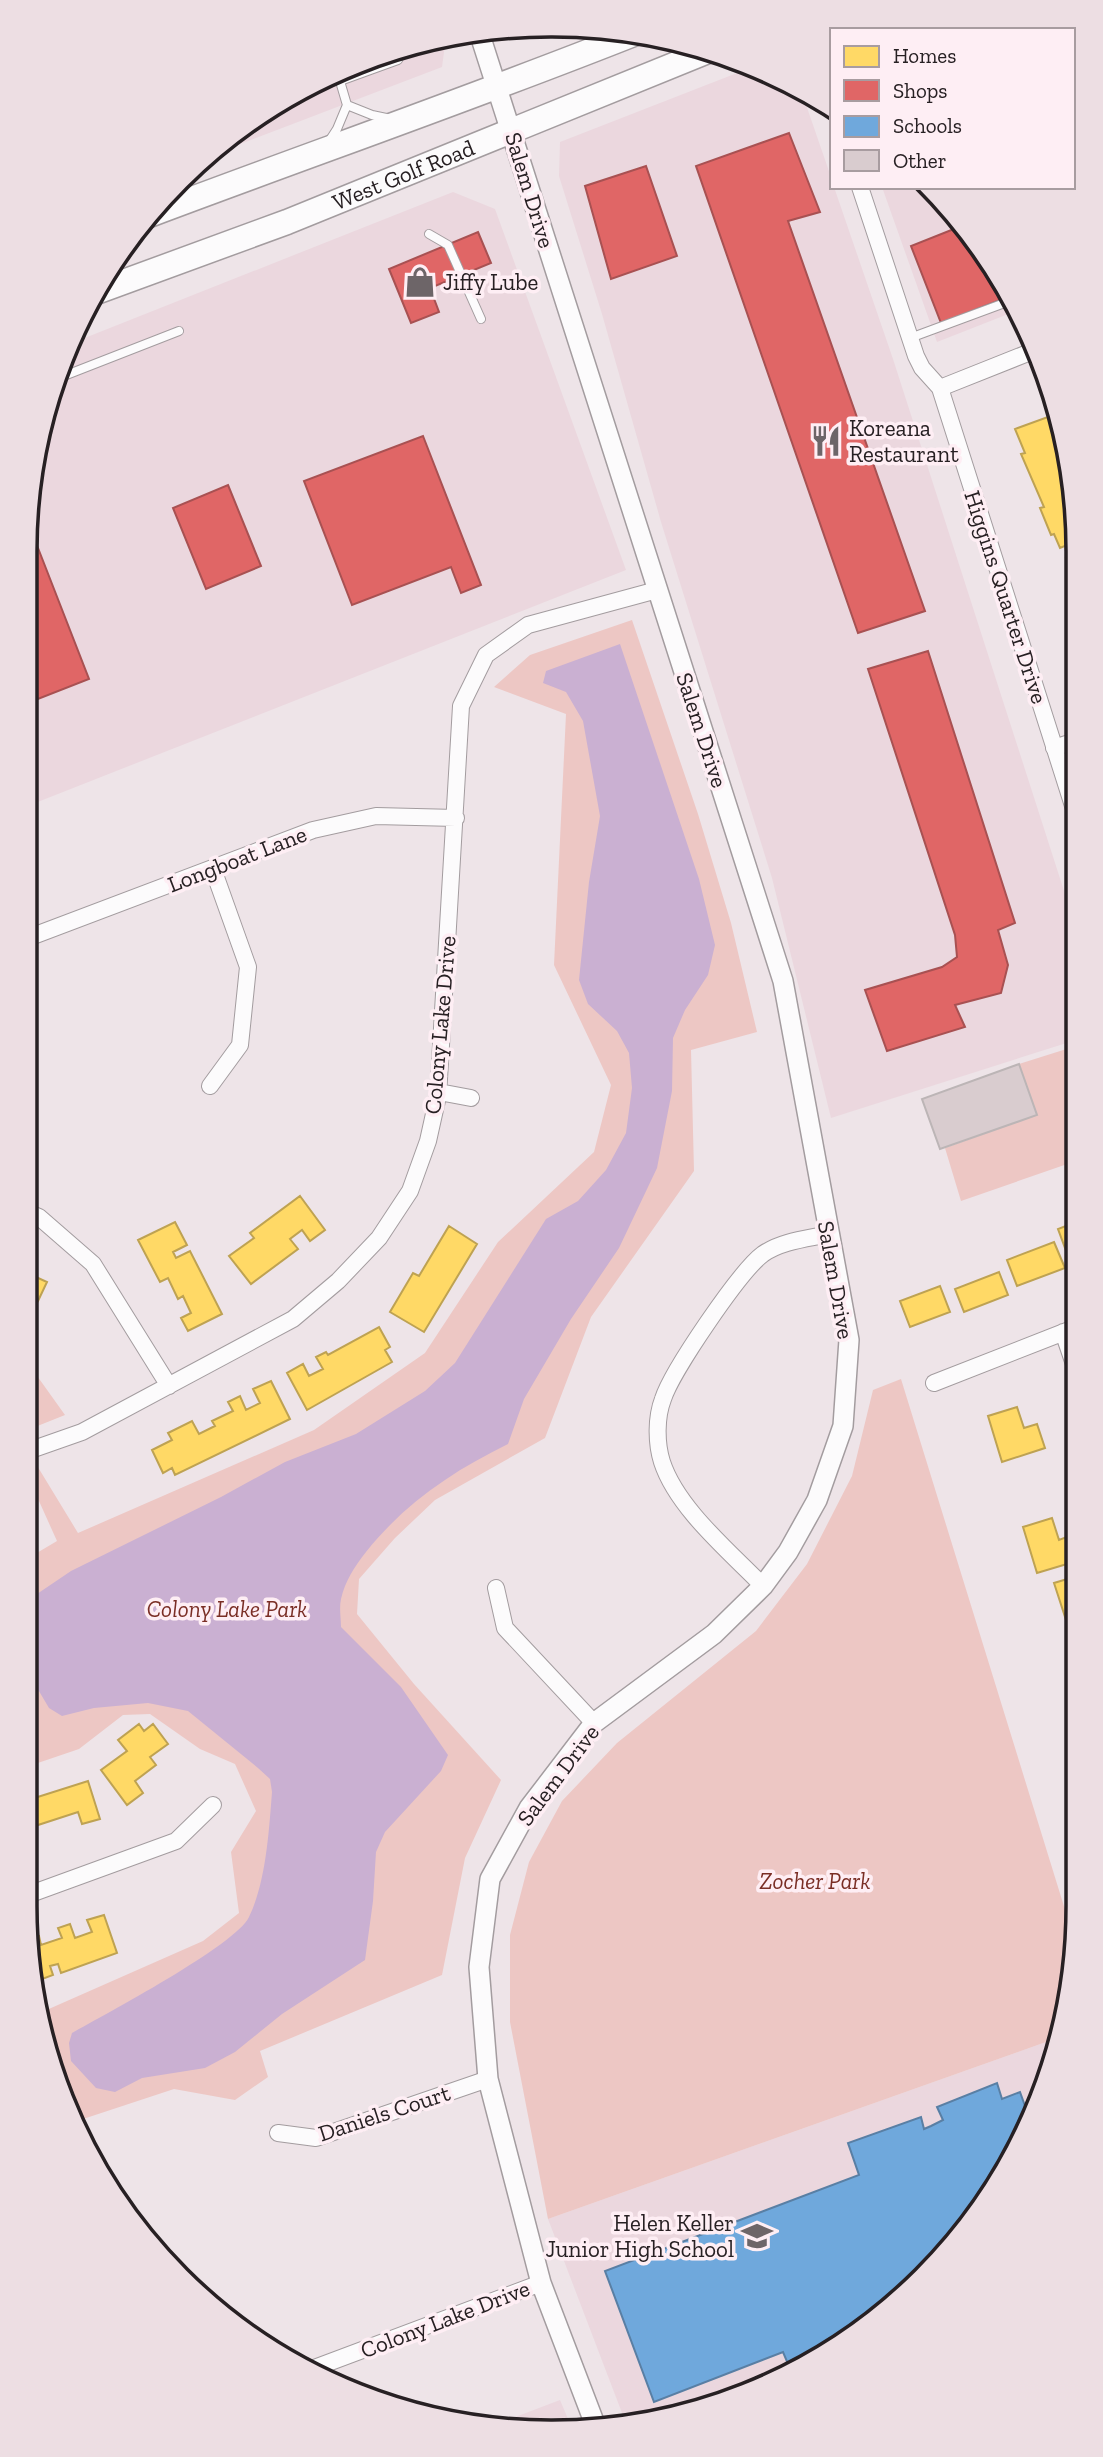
<svg xmlns="http://www.w3.org/2000/svg" width="1103" height="2457" font-family="'Zilla Slab',serif">
	<rect width="100%" height="100%" fill="#eee4e8"/>
	<path fill="#ebd7de" d="M442,37l3,8 -3,22 -236,90 52,-43 91,-49z
		M755,66l47,27 30,87v7h2l59,172 182,566 1,115 -245,78 -59,-240 -111,-356 -59,-208 -43,-138 1,-34z
		M882,187h44l43,43 47,81 -79,31z
		M453,192l42,17 131,361 -601,237v-256l10,-102 32,-104z
		M1060,2037l-21,70 -92,146 -132,109 -94,43 -94,21 -79,-207z
		M560,2400l11,26 -74,-2z"/>
	<path fill="#edc7c4" d="M632,620l66,194 33,109 26,109 -66,18 3,121 -103,146 -46,121 -110,62 -40,38 -36,41 -2,35 57,70 87,96 -36,78 -23,117 -182,76 8,26 -33,23 -61,-11 -100,33 -21,-47 -11,-63 161,-71 36,-28 -8,-61 25,-41 -21,-47 -35,-15 -50,-35 -27,1 -44,34 -50,17 -4,-10v-196l32,-19 -32,-71 11,-6 42,69 236,-103 111,-77 73,-111 96,-90 17,-67 -57,-120 12,-251 -72,-27 36,-32z
		M1076,1046v115l-115,40 -16,-53 92,-33 -18,-51z
		M25,1359l40,56 -40,16z
		M901,1379l174,563 -7,66 -8,29 -512,182 -38,-197v-87l19,-73 33,-61 55,-58 139,-112 51,-67 45,-88 21,-86z"/>
	<path fill="#cab0d2" d="M620,644l79,235 16,66 -7,30 -23,35 -12,28 -1,53 -15,77 -38,80 -48,71 -47,80 -16,45c-55,27 -103,59 -142,108 -11,14 -21,29 -25,47 -2,9 0,19 0,28l60,60 47,68 -7,16 -56,61 -9,20 -3,49 -8,59 -83,54 -47,38 -30,16 -63,10 -27,14 -19,-4 -25,-27 -2,-18 3,-10c32,-18 164,-88 177,-116 17,-35 20,-86 23,-125l-2,-13 -12,-11 -70,-57 -40,-8 -54,5 -32,8 -13,-8 -16,-27 -8,-27v-41l12,-19 34,-23 150,-74 64,-35 71,-28 69,-43 30,-28 91,-144 32,-18 28,-31 20,-37 6,-45 -3,-35 -12,-22 -29,-27 -9,-24 10,-98 11,-66 -17,-95 -17,-29 -23,-9 3,-12z"/>
	<path fill="#ffd966" stroke="#bea252" stroke-width="2" d="M1056,414l18,68v99l-8,-23 5,-2 -4,-11 -7,3 -6,-14 -3,1 -11,-27 4,-1 -23,-53 4,-1 -10,-24z
		M300,1196l25,34 -15,11 -8,-11 -12,9 8,10 -47,35 -22,-28 25,-18 -4,-5z
		M175,1222l12,23 -14,7 3,6 14,-7 32,63 -34,17 -7,-13 10,-5 -8,-17 -5,3 -10,-21 -8,4 -22,-42z
		M1076,1222v30l-8,4 -10,-27z
		M449,1226l28,18 -53,88 -34,-20 23,-39 6,3z
		M1054,1242l11,26 -48,18 -10,-26z
		M25,1272l22,10 -9,19 -8,-5 -5,11z
		M999,1272l9,23 -44,17 -9,-23z
		M940,1286l10,26 -40,15 -10,-26z
		M379,1327l11,20 -5,3 7,12 -85,48 -20,-37 16,-9 6,12 14,-7 -7,-12 10,-5 2,3z
		M271,1381l19,38 -115,56 -3,-7 -9,5 -11,-23 20,-10 -4,-7 24,-12 7,13 16,-8 -3,-5 21,-10 -5,-9 12,-6 6,14 14,-7 -7,-14z
		M1017,1407l7,21 13,-4 8,24 -43,14 -14,-46z
		M1052,1518l7,22 13,-5 5,17v9l-40,12 -14,-46z
		M1077,1576l1,44 -11,3 -13,-40z
		M139,1724l5,7 9,-7 15,20 -18,13 6,8 -21,16 8,12 -16,12 -26,-35 26,-19 -9,-11z
		M88,1781l12,38 -18,5 -4,-12 -46,15 4,12 -11,4v-42z
		M104,1915l13,38 -56,20 -3,-9 -8,2 3,9 -16,6 -7,-42 9,-3 2,9 21,-7 -4,-10 12,-4 5,14 17,-6 -5,-12z"/>
	<path fill="#e06666" stroke="#a85152" stroke-width="2" d="M789,133l31,79 -32,9 137,390 -67,22 -162,-467z
		M646,166l31,90 -66,23 -26,-93z
		M964,225l5,5 39,67 -67,26 -30,-77z
		M478,232l13,31 -61,25 9,24 -28,11 -22,-54z
		M423,436l58,149 -20,8 -10,-26 -99,38 -48,-124z
		M228,485l33,81 -55,23 -33,-81z
		M31,530l58,149 -64,25v-153l1,-19z
		M928,651l87,272 -17,7 10,35 -7,28 -46,12 10,22 -78,24 -22,-61 77,-23 15,-10 -2,-22 -87,-266z"/>
	<path fill="#6fa8dc" stroke="#597fa4" stroke-width="2" d="M997,2083l5,16 18,-7 10,28 -83,133 -132,109 -24,9 -8,-19 -129,50 -49,-131 254,-96 -11,-32 73,-26 3,12 7,-3 12,-6 -6,-13z"/>
	<path fill="#d9cccf" stroke="#bcb5b6" stroke-width="2" d="M1019,1064l18,51 -97,34 -18,-50z"/>
	<g fill="none" stroke-linecap="round" stroke-linejoin="round">
		<defs>
			<path id="service" d="M340,81l58,-21 5,-11
				M347,105l25,10 19,4
				M328,143l9,-14 10,-24 -10,-34
				M429,234l19,11 33,74
				M910,338l100,-37
				M56,379l123,-48"/>
			<path id="minor" d="M860,187l56,169 6,12 18,20 135,424
				M940,388l98,-39
				M1054,748l21,-7
				M25,939l288,-109 63,-14 80,2
				M210,1086l30,-41 8,-78 -35,-98
				M439,1092l32,6
				M25,1211l14,6 54,47 76,122
				M1063,1332l14,41
				M934,1383l143,-56
				M25,1452l57,-20 211,-113 45,-38 41,-43 31,-47 18,-50 10,-45 23,-390 25,-51 42,-30 129,-35
				M763,1586c-34,-35 -86,-78 -101,-124 -6,-19 -6,-45 1,-63 9,-28 77,-128 100,-145 19,-13 43,-15 66,-20
				M496,1588l9,40 89,95
				M25,1896l151,-55 37,-36
				M278,2133l38,5 172,-59
				M309,2370l232,-87"/>
			<path id="tertiary" d="M479,32l304,949 66,359 -6,86 -26,74 -29,52 -25,34 -49,48 -120,89 -65,85 -39,71 -11,88 9,112 53,204 55,144"/>
			<g id="primary">
				<path d="M149,215c162,-61 326,-118 487,-182"/>
				<path id="s1" d="M96,292l191,-70 421,-171"/>
			</g>
		</defs>
		<use href="#service" stroke="#a39c9f" stroke-width="10"/>
		<use href="#minor" stroke="#a39c9f" stroke-width="18"/>
		<use href="#tertiary" stroke="#a39c9f" stroke-width="22"/>
		<use href="#primary" stroke="#a39c9f" stroke-width="27"/>
		<use href="#service" stroke="#fcfbfc" stroke-width="8"/>
		<use href="#minor" stroke="#fcfbfc" stroke-width="16"/>
		<use href="#tertiary" stroke="#fcfbfc" stroke-width="19"/>
		<use href="#primary" stroke="#fcfbfc" stroke-width="24"/>
	</g>
	<defs>
		<symbol id="shop-bare" viewBox="-9 -9 18 18"><path d="M-5-2.5h2.3a2.7 3.5 0 0 1 5.4 0H5L5.5 6h-11ZM-1.5-2.5h3a1.5 2.3 0 0 0-3 0Z" fill="#6d6568" stroke="#feeef4" stroke-width="2.5" paint-order="stroke"/></symbol>
		<symbol id="restaurant-bare" viewBox="-9 -9 18 18"><path d="M-5-6h1v4h1v-4h1v4h1v-4h1v5L-1.5 .5V6h-2V.5L-5-1ZM5-6V6H3V1.5H1.5Q1.5-4 5-6Z" fill="#6d6568" stroke="#feeef4" stroke-width="2.5" paint-order="stroke"/></symbol>
		<symbol id="school-bare" viewBox="-9 -9 18 18"><path d="M0-5L7-2L0 1L-7-2ZM-4 1L0 2.5L4 1V4Q0 6-4 4Z" fill="#6d6568" stroke="#feeef4" stroke-width="2.5" paint-order="stroke"/></symbol>
	</defs>
	<g fill-rule="evenodd">
		<use href="#shop-bare" x="398" y="260" width="44" height="44"/>
		<use href="#restaurant-bare" x="804" y="419" width="44" height="44"/>
		<use href="#school-bare" x="735" y="2214" width="44" height="44"/>
	</g>
	<g text-anchor="middle" stroke-width="7" stroke-linejoin="round" paint-order="stroke">
		<g font-size="23" fill="#272023" stroke="#feeef4">
			<text dy="8" stroke="none"><textPath href="#s1" startOffset="329">West Golf Road</textPath></text>
			<text transform="translate(530 190) rotate(73)" y="8">Salem Drive</text>
			<text transform="translate(1006 597) rotate(72)" y="8">Higgins Quarter Drive</text>
			<text transform="translate(702 730) rotate(72)" y="8">Salem Drive</text>
			<text transform="translate(237 859) rotate(-21)" y="8">Longboat Lane</text>
			<text transform="translate(440 1025) rotate(-85)" y="8">Colony Lake Drive</text>
			<text transform="translate(836 1280) rotate(80)" y="8">Salem Drive</text>
			<text transform="translate(558 1775) rotate(-53)" y="8">Salem Drive</text>
			<text transform="translate(384 2113) rotate(-18)" y="8">Daniels Court</text>
			<text transform="translate(445 2319) rotate(-21)" y="8">Colony Lake Drive</text>
		</g>
		<g font-size="23" fill="#272023" stroke="#feeef4" text-anchor="start">
			<text x="443" y="290">Jiffy Lube</text>
			<text x="849" y="436">Koreana<tspan x="849" dy="26">Restaurant</tspan></text>
			<text x="734" y="2231" text-anchor="end">Helen Keller<tspan x="734" dy="26">Junior High School</tspan></text>
		</g>
		<g font-size="23" font-style="italic" fill="#7a2e25" stroke="#feeef4">
			<text x="227" y="1617">Colony Lake Park</text>
			<text x="815" y="1889">Zocher Park</text>
		</g>
	</g>
	<path d="M0 0H1103V2457H0ZM551 37H552A514 514 0 0 1 1066 551V1906A514 514 0 0 1 552 2420H551A514 514 0 0 1 37 1906V551A514 514 0 0 1 551 37Z" fill="#eddee3" fill-rule="evenodd"/>
	<path fill="none" stroke="#272023" stroke-width="3.5" d="M551 37H552A514 514 0 0 1 1066 551V1906A514 514 0 0 1 552 2420H551A514 514 0 0 1 37 1906V551A514 514 0 0 1 551 37Z"/>
	<rect x="830" y="28" width="245" height="161" fill="#feeef4" stroke="#a89ca0" stroke-width="2"/>
	<rect x="844" y="46" width="35" height="21" fill="#ffd966" stroke="#a89ca0" stroke-width="2"/>
	<text x="893" y="63" font-size="21" fill="#272023">Homes</text>
	<rect x="844" y="80" width="35" height="21" fill="#e06666" stroke="#a89ca0" stroke-width="2"/>
	<text x="893" y="98" font-size="21" fill="#272023">Shops</text>
	<rect x="844" y="116" width="35" height="21" fill="#6fa8dc" stroke="#a89ca0" stroke-width="2"/>
	<text x="893" y="133" font-size="21" fill="#272023">Schools</text>
	<rect x="844" y="150" width="35" height="21" fill="#d9cccf" stroke="#a89ca0" stroke-width="2"/>
	<text x="893" y="168" font-size="21" fill="#272023">Other</text>
</svg>
